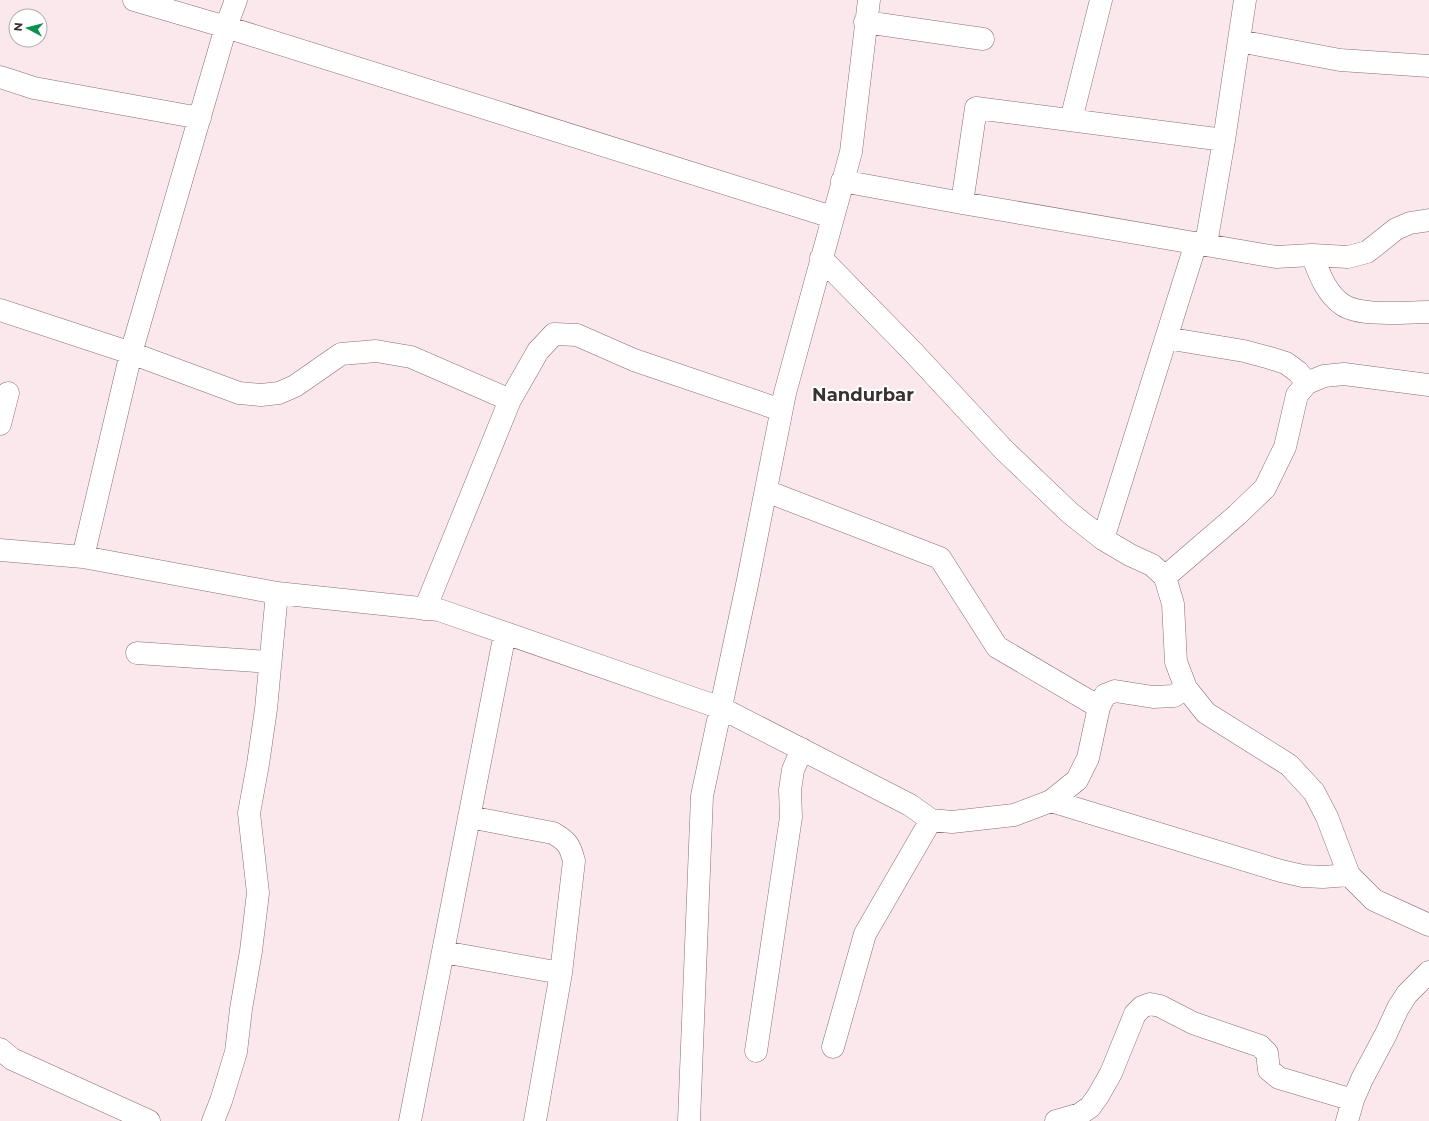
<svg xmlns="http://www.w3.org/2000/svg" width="1429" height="1121" font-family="Montserrat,sans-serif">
	<rect width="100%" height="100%" fill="#fbe8ec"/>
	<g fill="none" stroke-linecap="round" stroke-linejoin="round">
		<defs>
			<path id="minor" d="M134,0l92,27 606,190
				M865,22l118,17
				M1239,41l101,19 89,6
				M0,77l34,11 166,30
				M1071,120l30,-120
				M842,181l120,22 314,54 36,-2 36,2 19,-5 29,-23 14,-6 19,-3
				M962,203l14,-95 248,32
				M1206,244l18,-104 21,-140
				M1312,255c7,18 14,39 31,50 18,12 64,7 86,7
				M821,258l92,94 91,98 66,63 33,26 27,16 22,10 13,12 8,27 3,58 10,26 20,25 83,52 25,27 13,25 22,58 25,25 55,25
				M0,310l131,43 108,40 22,2 18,-2 16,-7 46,-32 35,-3 35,6 99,43
				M1166,338l78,13 26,7 16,5 12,9 9,11
				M0,424l8,-31
				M766,491l174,67 57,89 102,60
				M1103,539l93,-296
				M0,550l83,7 194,36 162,17 282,98 189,97 21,15 21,2 62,-7 37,-14 26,-21 11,-22 11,-51 6,-12 10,-4 38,6 21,-1 12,-8
				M83,557l48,-204 95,-326 10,-27
				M1165,577l72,-62 28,-27 20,-41 12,-52 10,-12 17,-7 20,-2 85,11
				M425,609l85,-209 28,-49 16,-17 23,1 57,25 147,50
				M137,653l133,9
				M1051,801l230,70 22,5 20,1 26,-2
				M469,817l84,16c14,8 17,12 21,28l-13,112 -26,148
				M443,952l118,21
				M833,1047l32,-113 66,-114
				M756,1051l35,-234 -1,-27 3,-20 9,-21
				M213,1121l8,-20 15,-49 5,-43 10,-58 7,-58 -9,-80 9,-49 8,-55 11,-116
				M410,1121l95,-488
				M689,1121l13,-325 46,-216 37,-187 66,-241 18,-152
				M1056,1121l24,-7 10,-7 8,-11 13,-23 24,-59 7,-7 8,-3 10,2 33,17 67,23 7,7 2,17 10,8 74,22
				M1347,1121l6,-21 9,-21 24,-45 12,-26 9,-14 22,-22"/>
			<path id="tertiary" d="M0,1049l12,10 137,62"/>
		</defs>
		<use href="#minor" stroke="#896e74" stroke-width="23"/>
		<use href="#tertiary" stroke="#896e74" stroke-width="23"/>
		<use href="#minor" stroke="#fff" stroke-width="22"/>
		<use href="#tertiary" stroke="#fff" stroke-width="22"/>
	</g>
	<g text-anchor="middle" stroke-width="4" stroke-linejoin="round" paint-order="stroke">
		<g font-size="18" font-weight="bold" fill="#3b3032" stroke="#fff">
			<text x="863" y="401">Nandurbar</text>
		</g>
	</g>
	<g transform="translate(28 28) rotate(277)"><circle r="19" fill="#ffffff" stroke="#b1acad"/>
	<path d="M0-3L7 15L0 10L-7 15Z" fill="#08914f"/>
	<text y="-6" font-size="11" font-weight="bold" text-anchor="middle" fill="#3b3032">N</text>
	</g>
</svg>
